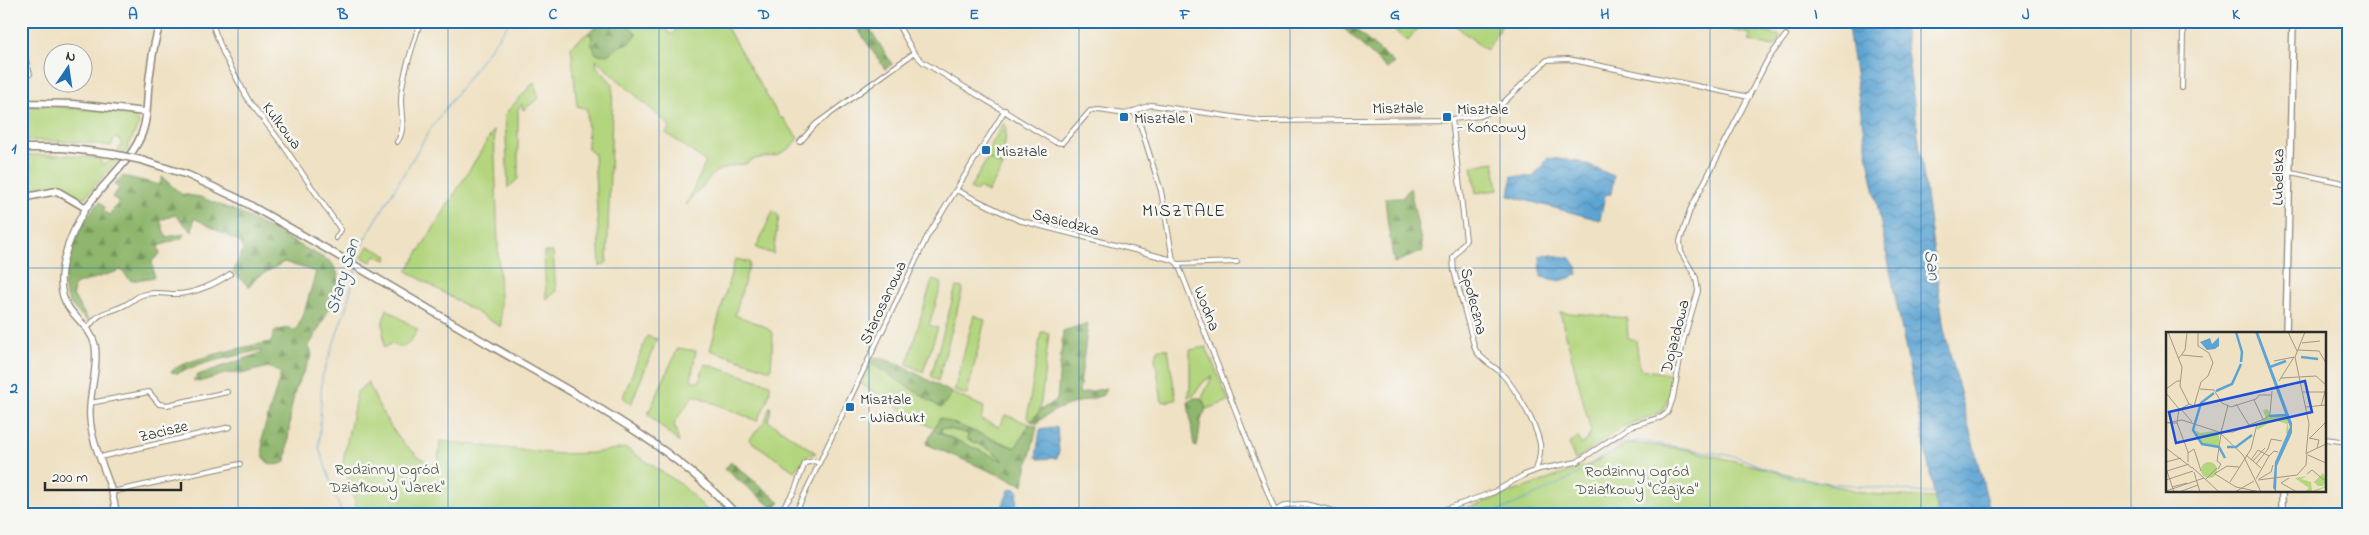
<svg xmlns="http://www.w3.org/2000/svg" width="2369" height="535" font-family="'Indie Flower',sans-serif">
	<defs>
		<pattern id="forest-firs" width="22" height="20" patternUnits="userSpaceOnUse" patternTransform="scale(1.25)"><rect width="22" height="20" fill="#8eb66c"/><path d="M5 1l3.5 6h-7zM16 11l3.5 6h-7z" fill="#749459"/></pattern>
		<pattern id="park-dots" width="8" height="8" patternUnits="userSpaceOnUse" patternTransform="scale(1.25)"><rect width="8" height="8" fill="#b3d57d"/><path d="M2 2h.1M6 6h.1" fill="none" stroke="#9ab76c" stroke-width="1.8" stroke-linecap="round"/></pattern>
		<pattern id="water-waves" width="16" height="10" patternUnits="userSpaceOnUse" patternTransform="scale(1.25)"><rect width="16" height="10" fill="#5da4d3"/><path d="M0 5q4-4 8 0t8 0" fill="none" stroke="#4d86ab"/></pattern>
	</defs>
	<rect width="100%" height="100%" fill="#f6f6f2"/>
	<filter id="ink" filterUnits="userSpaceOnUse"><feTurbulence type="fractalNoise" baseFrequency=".02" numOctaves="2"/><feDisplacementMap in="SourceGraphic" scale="10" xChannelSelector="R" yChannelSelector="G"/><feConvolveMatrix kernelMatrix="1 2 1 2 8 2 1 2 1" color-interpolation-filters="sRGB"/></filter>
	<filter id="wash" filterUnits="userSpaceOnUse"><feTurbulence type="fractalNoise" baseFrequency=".0096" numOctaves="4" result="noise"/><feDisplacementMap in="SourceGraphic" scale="20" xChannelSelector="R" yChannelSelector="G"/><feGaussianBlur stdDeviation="1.12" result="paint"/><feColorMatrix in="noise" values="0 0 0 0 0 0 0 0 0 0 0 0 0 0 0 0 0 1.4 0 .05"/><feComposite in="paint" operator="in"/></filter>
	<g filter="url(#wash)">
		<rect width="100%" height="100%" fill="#efe1c3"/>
		<path fill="#b3d57d" stroke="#6f8054" d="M626,21h34l11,14 5,-4 -8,-10h55l57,97h3l15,20 -8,10 -12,7 -24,4 -9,5 -15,2 -15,6 -29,33 20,-43 -40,-29 4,-7 -74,-66 1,7 16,17 -6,178 -7,5 -6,-113 -6,-5 -1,-40 -10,-3 -6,-60 17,-13 24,19 3,-5 22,-11z
			M1382,21h42l-16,20z
			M1450,21h54l-16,28h-4z
			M1689,21h71l-2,10 23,5 -7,10 -25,-5 1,-7z
			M534,82l5,16 -16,12 -1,-6 -4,5v70l-10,9 -3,-74z
			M21,106h30l80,7 8,10 -12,26 -42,48c-10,2 -18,-9 -29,-10 -11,-2 -24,5 -35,7v-39h46l34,4v6c10,-1 15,-13 21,-21l-3,-5 -5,-1 -3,8 -30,-4 -60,-2z
			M494,130l7,197 -94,-56z
			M988,158l15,9 -15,25 -9,-5 -3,5 -6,-4z
			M1494,162l4,28 -22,3 -4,-27z
			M773,211l6,5 -6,38 -17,-6z
			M368,246l20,10 -2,4 -11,-5 -4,7 -9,-5z
			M544,252h9l3,40 -10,7z
			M735,259l15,3 -15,53 29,11 9,7 -2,37 -61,-20z
			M932,280l10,3 -13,42 9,3 -15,44 -16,-8z
			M956,287l7,1 -25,93 -7,-5z
			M387,309l31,21 -9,13 -6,4 -13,-3 -6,4 -1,-27z
			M1560,312l67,6 1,20 8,2 4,29 34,6 -4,20 -8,17 -38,14 -49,34 -6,-16 9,-7 3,8 6,-5 4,-9z
			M974,315l11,5 -18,75 -13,-4z
			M1041,332l8,1 -9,77 -9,11 -4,-3z
			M647,336l10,3 -26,65 -8,-7z
			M1206,347l23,54 -23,8 -4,-11 10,-21 -8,4 -11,15 -5,1 2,-8v-39z
			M678,348l18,3 -5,29 8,2 6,-18 65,20c1,13 -7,26 -13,37l-63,-26 -20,28 5,20 -31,-29z
			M1159,349h9l8,51 -14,2 -7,-45z
			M871,363l70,45 11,-15 32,14 -3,13 19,7 5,-12 25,9 -14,24 -76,-30 -6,11 -73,-45z
			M368,382c10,23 23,52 44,69 7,7 17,12 26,17l2,-27 119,13 33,-1 34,-5 56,37 29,29h-352l-16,-52 14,-70z
			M770,406l1,3 -3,12 48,32 -7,2 -15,16 -45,-31 16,-19z
			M941,427l27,7 -1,5 24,11 15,13 -65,-30z
			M1629,443l56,6 185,45 65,4 3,16h-487l140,-50z"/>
		<path fill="url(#forest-firs)" stroke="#5c704c" fill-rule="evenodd" d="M603,21h23l11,14 -9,9c-10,0 -13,7 -21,11l-11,-1 -5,-11 1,-8 -4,-2z
			M852,21h13l27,43 -7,5z
			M1336,21h13l11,13 34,29 -7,6z
			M123,176l37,9 2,-8 19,17 19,3 38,15 93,50c3,4 6,9 7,14 4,15 -21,55 -29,70l3,9 -16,32 -5,22 -5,53c-24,10 -25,-10 -23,-29l18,-60 -13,-6 -27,7 -13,-1 -29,9 -6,-2 5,-5 63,-22 -1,-3 -55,13 -28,10 -6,-1c9,-12 82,-27 100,-30l4,-11 11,-3 10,2 7,-14 13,-44 -32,-10 -28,16 -7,9 -16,-15 10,-22 -2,-7 -47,-25 -2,14 -17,-17 -15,5 6,17 18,-3 -2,4 -24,8 2,8 -8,7 2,16 -23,4 -10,-11 -47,15 -1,10 16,27c-9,-8 -19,-15 -23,-27 -7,-20 16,-80 34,-93l5,6 -2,3 6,4 10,-13 -7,-5 7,-8 -5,-5z
			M1410,188l13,63 -29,12 -6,-37 -3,-28h17z
			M1088,323l-9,71 27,-6 -3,7c-22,8 -50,10 -66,29l-6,-3 9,-11 17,-10 6,-69z
			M875,357l22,6 55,30 -11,15 -70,-45z
			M1194,398h8l4,11 -5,11 -4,27 -3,-1 -6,-44z
			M940,418l75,30 15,-24 7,3 -14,58 -97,-41zM941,428l20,3 7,3 -1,5 24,11 13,11 -63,-27z
			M731,462l49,40 -6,7 -49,-40z"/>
		<path fill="url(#park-dots)" stroke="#6f8054" d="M1004,123l2,6 -3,37 -18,-11z"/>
		<path fill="url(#water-waves)" stroke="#44687f" d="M1847,21h56l41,308 47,185h-53l-71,-361z
			M1548,158l30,3 36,15 -3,18 -6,1 -5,25 -91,-24 3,-20 21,1z
			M1546,254l25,4 6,9 1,8 -18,6 -19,-4 -1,-21z
			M1057,427l2,24 -2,7 -19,1 -2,-2 4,-27z
			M1014,488l4,3 -3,23h-16l10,-24z"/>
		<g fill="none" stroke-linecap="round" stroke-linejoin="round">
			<path stroke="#5da4d3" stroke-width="1" d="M357,265l6,-23 68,-114 79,-107
				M342,514l-23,-66 3,-71 25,-72 9,-36
				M1492,514l56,-25 36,-18 28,-25 27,-5 95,15 60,23 141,15"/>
		</g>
	</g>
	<g filter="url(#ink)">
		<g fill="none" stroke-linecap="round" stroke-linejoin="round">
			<defs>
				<path id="street" d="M211,21l13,34 25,46 34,44 58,85 -5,8
					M896,21l18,32 9,9 132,80 7,1 28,-32 9,-1 26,4 26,-9 110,16 191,-2 29,-3 18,-9 48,-47 21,-1 181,38
					M21,30l2,20 7,24
					M2182,88l1,-54 5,-13
					M1133,111l5,7 23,73 12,69 5,4 97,247
					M1452,119l14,121 -13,18 1,13 21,78c6,11 16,15 25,23 15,15 36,51 40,72 1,9 -1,17 -4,26
					M397,142c9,-12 4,-27 4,-41 0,-24 13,-56 19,-80
					M800,142l16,-18 98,-71
					M2291,172l57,12
					M956,190l62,30 155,40
					M1178,264l59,-2
					M87,329c15,-21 19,-14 38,-24 6,-3 11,-8 17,-10 11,-4 23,-1 34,-1 18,0 40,-10 54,-20
					M90,403l59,-11 10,12 8,1 60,-13
					M2325,439l23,3
					M100,457l130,-30
					M112,492l128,-28
					M778,514l16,-22 11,-29 9,-2 5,2
					M795,514l132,-277 78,-127
					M1271,514l14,-9 20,-1 41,10
					M1432,514l62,-22 30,-17 16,-6 37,-7 54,-36 31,-9 6,-5 5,-14 10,-56 15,-51 -2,-13 -15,-26 -1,-11 10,-31 78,-151 18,-24"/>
				<path id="secondary" d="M86,208c-15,25 -37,73 -17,100 9,13 22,21 26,37 4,24 -7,49 -5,73 2,33 23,62 26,96
					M2286,334l7,-313
					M2282,514v-23"/>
				<path id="primary" d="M21,103l52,1 73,8
					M21,148h42l50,6
					M141,160l47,15 49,23c87,48 171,99 256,149 85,49 175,94 243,167
					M21,198l36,-7 29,17c16,-24 42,-44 54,-70 7,-15 7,-32 8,-49 3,-23 5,-46 13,-68"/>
			</defs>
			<use href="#street" stroke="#8d8677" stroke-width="6"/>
			<use href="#secondary" stroke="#8d8677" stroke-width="8"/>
			<use href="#primary" stroke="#8d8677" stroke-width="9"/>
			<use href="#street" stroke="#fff" stroke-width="4"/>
			<use href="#secondary" stroke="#fff" stroke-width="5.5"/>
			<use href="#primary" stroke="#fff" stroke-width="6"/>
			<defs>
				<path id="primary-bridge" d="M113,154l28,6"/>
			</defs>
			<use href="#primary-bridge" stroke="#8d8677" stroke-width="9" stroke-linecap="butt"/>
			<use href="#primary-bridge" stroke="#fff" stroke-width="6"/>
		</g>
	</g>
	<path fill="none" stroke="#1f6fb2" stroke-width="1" stroke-opacity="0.55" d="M238,21v493M448,21v493M659,21v493M869,21v493M1079,21v493M1290,21v493M1500,21v493M1710,21v493M1921,21v493M2131,21v493M21,268h2327"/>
	<g fill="#1f6fb2" stroke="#f6f6f2" stroke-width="2">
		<rect x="1119" y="112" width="10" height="10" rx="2.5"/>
		<rect x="1442" y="112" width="10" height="10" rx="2.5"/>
		<rect x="981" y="145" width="10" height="10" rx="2.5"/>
		<rect x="845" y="402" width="10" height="10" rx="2.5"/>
	</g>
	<g text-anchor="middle" stroke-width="5" stroke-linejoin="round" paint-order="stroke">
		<g font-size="16" fill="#2b2b2b" stroke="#f6f6f2">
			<text transform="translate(1398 107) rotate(-1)" y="6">Misztale</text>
			<text transform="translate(283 125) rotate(53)" y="6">Kulkowa</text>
			<text transform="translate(2277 177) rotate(-89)" y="6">Lubelska</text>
			<text transform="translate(1066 221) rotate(15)" y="6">Sąsiedzka</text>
			<text transform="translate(1475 301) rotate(76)" y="6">Społeczna</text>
			<text transform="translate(882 302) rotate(-65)" y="6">Starosanowa</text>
			<text transform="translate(1208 308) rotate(69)" y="6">Wodna</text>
			<text transform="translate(1674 336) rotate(-76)" y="6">Dojazdowa</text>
			<text transform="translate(163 430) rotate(-13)" y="6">Zacisze</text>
		</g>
		<g font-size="16" fill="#2b2b2b" stroke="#f6f6f2" text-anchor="start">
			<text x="1457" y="114">Misztale<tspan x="1457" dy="18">- Końcowy</tspan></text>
			<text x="1134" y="123">Misztale I</text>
			<text x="996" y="156">Misztale</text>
			<text x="860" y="404">Misztale<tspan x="860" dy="18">- Wiadukt</tspan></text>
		</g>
		<g font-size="16" fill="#4d5640" stroke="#f6f6f2">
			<text x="387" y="474">Rodzinny Ogród<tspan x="387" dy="18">Działkowy "Jarek"</tspan></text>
			<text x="1637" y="476">Rodzinny Ogród<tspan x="1637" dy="18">Działkowy "Czajka"</tspan></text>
		</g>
		<g font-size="18" letter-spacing="1" fill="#2b2b2b" stroke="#f6f6f2">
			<text x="1184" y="216">MISZTALE</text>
		</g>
		<g font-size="18" font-style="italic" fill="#3f5b6e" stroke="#f6f6f2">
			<text transform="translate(1933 265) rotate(81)" y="6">San</text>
			<text transform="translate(342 276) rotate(-73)" y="6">Stary San</text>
		</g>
	</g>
	<g transform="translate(2166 332)">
		<rect width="160" height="160" fill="#efe1c3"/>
		<path d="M101,77l3,3 -2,4 19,-1 2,19 -3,-1 1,-9 -13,-4 -17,10 1,-7 8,-5 -3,-8zM29,98l5,3 15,-2 4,3v13l-15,-2zM157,141l3,5v9l-11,5 -10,-1 4,-3 -14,-10 12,-2 -6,3 10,3 1,9 14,-5 -3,-3 1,3h-6l-10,-10 6,6z" fill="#b3d57d"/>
		<path d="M35 138a8 8 0 1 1 16 0a8 8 0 1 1-16 0Z" fill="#b3d57d"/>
		<path d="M89,0h3l34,91v10l-15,33 -1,26 -3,-4 2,-26 15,-35zM53,5v9l-4,3 -8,1 -7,-8 10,-4 2,6z" fill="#5da4d3"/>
		<path fill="none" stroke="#5da4d3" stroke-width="2.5" d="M70,0l6,20 -1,10M135,25l17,2M104,35l16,-6M50,59l16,-7 9,-20M48,61l-13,10 -8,27 9,14 17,3 6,11M103,84l18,-1M61,115h9l16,-12"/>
		<path fill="none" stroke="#a19886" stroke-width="1" d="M2,0l14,35 -2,19 9,18M122,0l9,19M139,0l-10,25 14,67 -3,30M136,11l18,-2M132,18l21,1 7,12M16,23l21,2M13,26l6,-8 2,-17M108,29l20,-4M115,46l35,-2 10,9M113,49l15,-24M0,57l11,-8h4M34,57l14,1 8,13 9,4 25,-8 3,-4h12M137,60h23M0,61l13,16 -2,14h-9M88,68l9,19M70,72l13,21M155,74l5,-18M140,75l20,-2M15,77l11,13M13,78l10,-6 5,2 7,-24 7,-6 5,-13 -4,-10 -11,-7v-14M0,91l16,-3 37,12 24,23 18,37M11,91l11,29v10M56,96l-1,4h12l33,-14 4,-4 2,-23M56,97l6,-24M143,106l10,2 -2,8M144,106l16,-16M0,116l26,20M22,121l6,-4 7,22M141,121l19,-9M80,123l15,13M142,123l18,8M85,128l7,-10 11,6M87,129l12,-13M0,130l15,-4M90,132l12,-15 3,-10 11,2M26,135l26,24M0,136l8,24M52,137l3,-5 -4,-3 4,-27M1,139l22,-7M28,140l6,20M48,142l13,-8 12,1M49,142l21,13 24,5M141,142l5,-4 12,10M123,146l-8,5 16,9M40,147l11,-11M90,147l13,-23 5,-5 4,1M93,147l12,-7 2,-7M0,148l27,-9M92,148l39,-5 9,-10 1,-12M64,150l21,-33 6,-25M6,155l15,-4M0,159l38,-13M13,160l19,-7M69,160l19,-11"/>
		<path fill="#1d4ed8" fill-opacity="0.15" stroke="#1d4ed8" stroke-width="2.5" d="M139,49l7,31 -136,31 -7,-31z"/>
		<rect width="160" height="160" fill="none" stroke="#2b2b2b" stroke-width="2.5"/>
	</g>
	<rect width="2369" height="535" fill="none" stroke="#f6f6f2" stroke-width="55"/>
	<g transform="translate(68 68) rotate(13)"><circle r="24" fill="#f6f6f2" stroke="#a5a5a2"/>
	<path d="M0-4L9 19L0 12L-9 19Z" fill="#1f6fb2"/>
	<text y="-8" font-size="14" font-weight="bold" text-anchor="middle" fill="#2b2b2b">N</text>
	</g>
	<path d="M45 482v8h136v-8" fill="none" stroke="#2b2b2b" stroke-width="2.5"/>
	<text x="52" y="482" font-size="15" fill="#2b2b2b" stroke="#f6f6f2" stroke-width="4" paint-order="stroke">200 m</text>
	<rect x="28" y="28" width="2314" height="480" fill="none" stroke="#1f6fb2" stroke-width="2"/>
	<g font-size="16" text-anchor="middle" font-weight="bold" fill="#1f6fb2">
		<text x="133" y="19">A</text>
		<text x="343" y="19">B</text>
		<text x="553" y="19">C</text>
		<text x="764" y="19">D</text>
		<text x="974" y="19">E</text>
		<text x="1185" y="19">F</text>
		<text x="1395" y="19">G</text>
		<text x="1605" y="19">H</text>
		<text x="1816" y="19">I</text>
		<text x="2026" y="19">J</text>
		<text x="2236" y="19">K</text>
		<text x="14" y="153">1</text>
		<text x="14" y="393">2</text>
	</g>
</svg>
